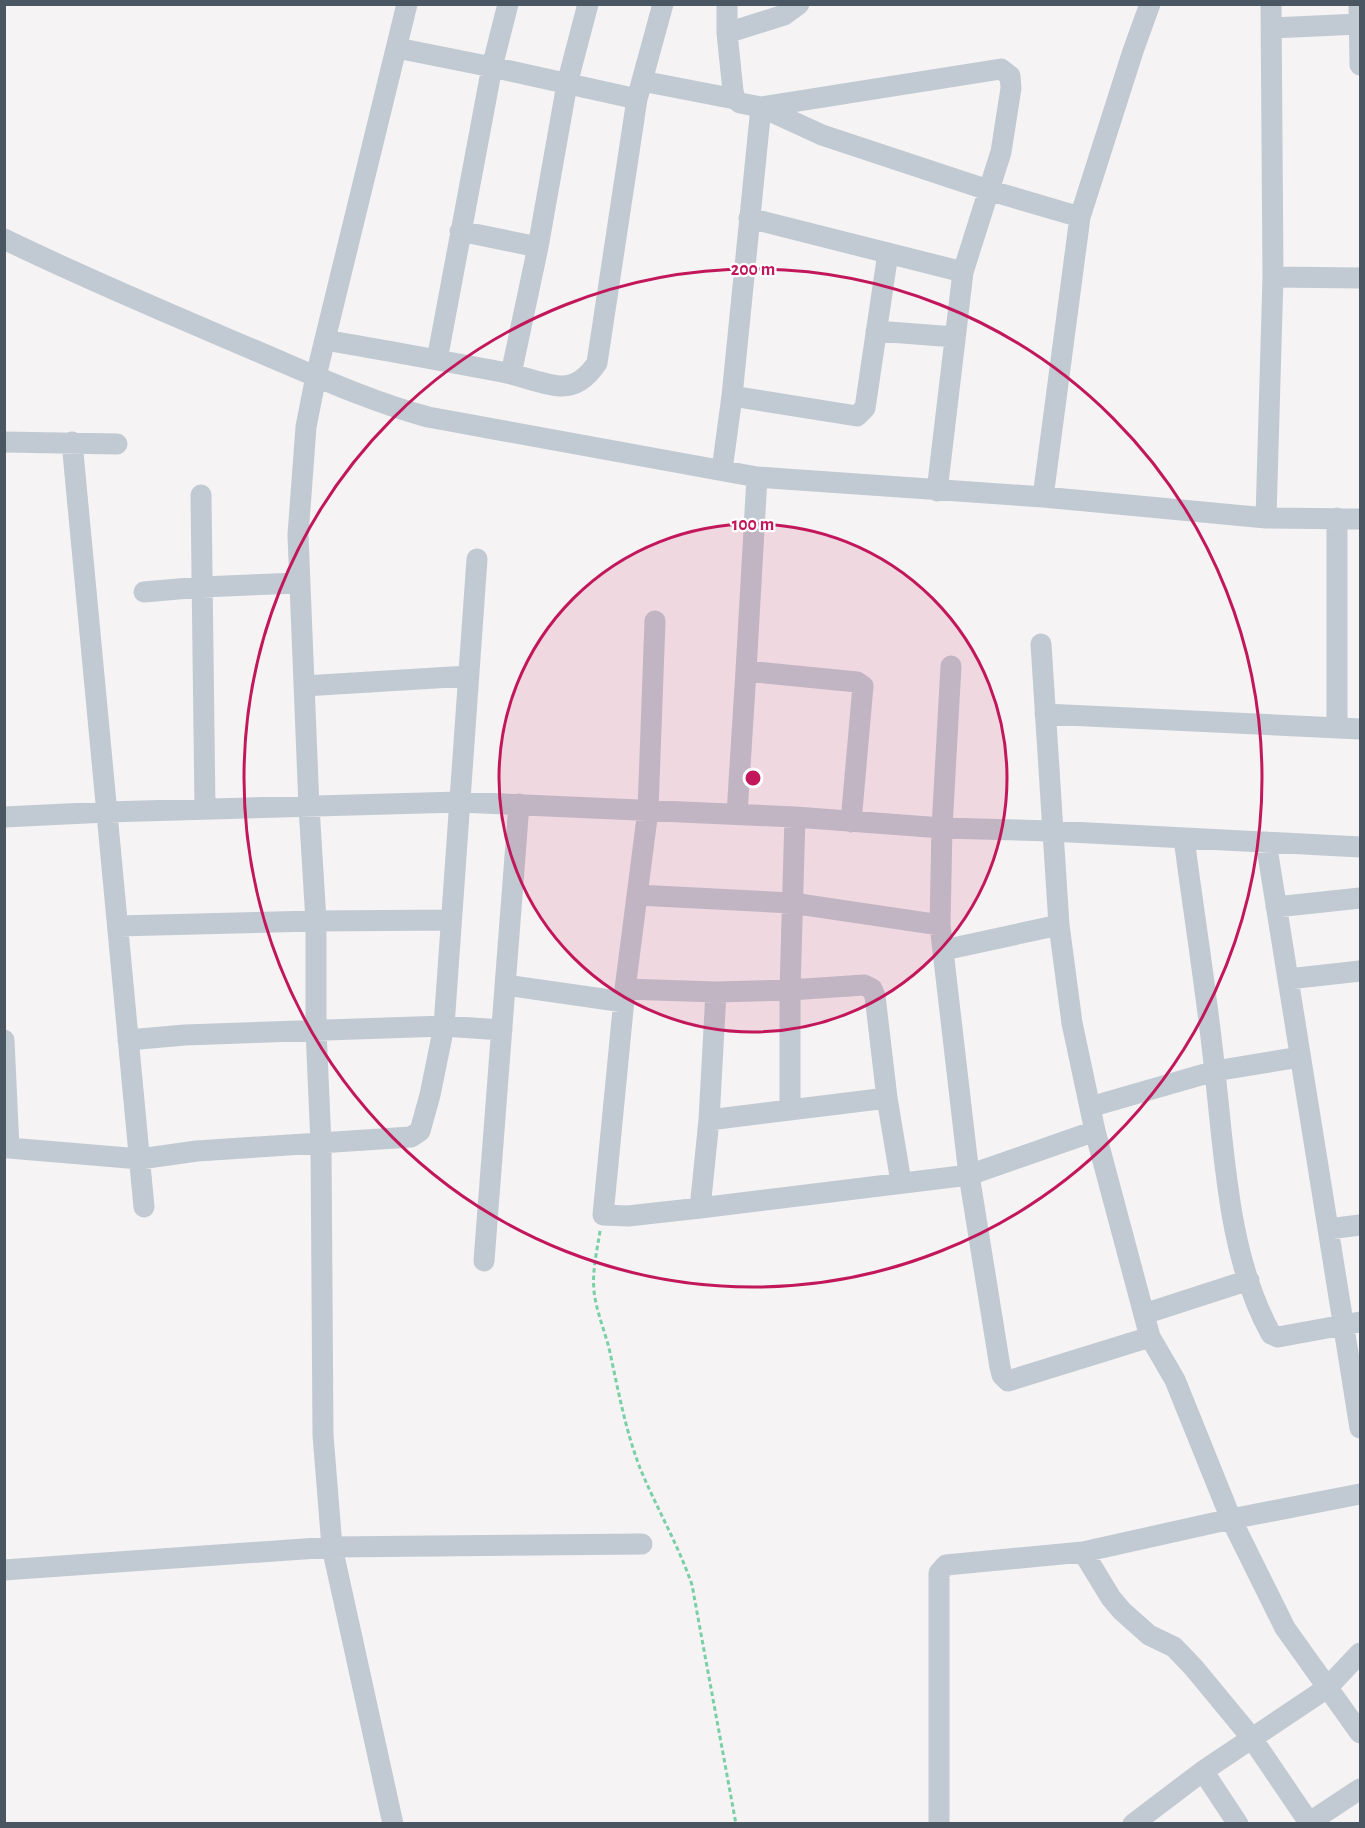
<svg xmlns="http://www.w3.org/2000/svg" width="1365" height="1828" font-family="'Alegreya Sans',sans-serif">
	<rect width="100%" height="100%" fill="#f5f3f3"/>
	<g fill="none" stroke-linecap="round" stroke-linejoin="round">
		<path stroke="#7ad0a6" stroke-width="3" stroke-dasharray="4.5 3" stroke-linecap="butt" d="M600,1231c-3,20 -8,40 -6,60 2,19 10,38 15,57 9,41 16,81 31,120 16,39 38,76 52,117l44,239"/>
		<path stroke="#c1cad2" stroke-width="21" d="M727,4v29l6,58 2,8 5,4 21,4 61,28 166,55 92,27
			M1359,4l1,61
			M1272,28l87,-4
			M727,33l57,-18 15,-11
			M397,48l95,19 145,32
			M642,81l93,18
			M761,107l240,-38 9,7 1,12 -10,64 -38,120 -26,219
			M749,218l214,54
			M460,231l78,16 29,-163 21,-80
			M4,239c82,40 166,75 250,111 57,24 114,51 174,67l329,60 286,20 223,21 94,1
			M1273,277l87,1
			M876,331l79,6
			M325,340c59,10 118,21 177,32 18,3 40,13 58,14 17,1 29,-11 37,-23l40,-264 26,-95
			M437,360l55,-293 16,-63
			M511,374l27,-127
			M732,396l125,20 8,-8 23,-155
			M4,442l113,2
			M72,442l72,765
			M722,470l10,-74 29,-289
			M757,477l-11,194 111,11 6,4 -12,136
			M201,495l4,314
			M1043,497l37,-280 53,-166 17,-47
			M1266,518l7,-241 -2,-273
			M1337,518v210
			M144,592l57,-5 98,-4
			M655,621l-7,189 -23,179 -22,226 25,1 72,-8 269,-33 126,-44
			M1041,644l18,281 13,98 23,108 55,206 25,43 56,139 54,109 75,105
			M951,666l-9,162 -2,97 29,250 31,192 2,8 6,6 142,-44
			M304,686l164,-10
			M1045,714l315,15
			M737,814l9,-143
			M4,817l103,-5 352,-10 336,15 147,11 109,3 309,16
			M1184,838c10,78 23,156 31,235 10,86 13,183 56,261l7,3 82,-15
			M1266,842l94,586
			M637,895l155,8 148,22
			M1276,907l84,-9
			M118,926l198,-5 135,-1
			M944,950l115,-25
			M1288,979l72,-8
			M505,985l119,17
			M625,989l91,3
			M4,1040l5,108h-5
			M128,1040l57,-5 259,-9 58,4
			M1090,1107l125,-36 85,-14
			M790,1110v-120l5,-173
			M709,1120l178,-22
			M9,1148l131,11 57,-8 214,-14 9,-6 10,-36 14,-69 33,-467
			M700,1208l9,-88 7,-128 74,-2 74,-5 8,4 3,7 12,102 14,84
			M1328,1229l32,-4
			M484,1261l35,-457
			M1144,1314l105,-34
			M1083,1552l28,46 11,13 27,24 25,12 20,21 57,69 59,87
			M4,1570l328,-23 310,-3
			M1203,1771l35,53
			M393,1824l-61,-277 -9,-112 -2,-291 -5,-114v-109l-7,-114 -11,-272 8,-108 10,-51 91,-372
			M939,1824v-251l7,-8 137,-13 148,-33 129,-25
			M1133,1824l70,-53 124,-83 33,-35
			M1307,1824l53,-35"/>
	</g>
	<circle cx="753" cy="778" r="254" fill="#c2185b" fill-opacity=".12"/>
	<g fill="none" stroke="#c2185b" stroke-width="3">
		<circle cx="753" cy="778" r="254"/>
		<circle cx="753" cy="778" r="509"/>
	</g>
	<circle cx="753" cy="778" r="9" fill="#c2185b" stroke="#fff" stroke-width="3"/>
	<g font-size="18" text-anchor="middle" font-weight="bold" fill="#c2185b" stroke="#fff" stroke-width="4.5" stroke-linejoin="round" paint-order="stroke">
		<text x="753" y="275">200 m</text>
		<text x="753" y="530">100 m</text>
	</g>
	<rect width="1365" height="1828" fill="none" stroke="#4a5661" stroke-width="12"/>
</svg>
